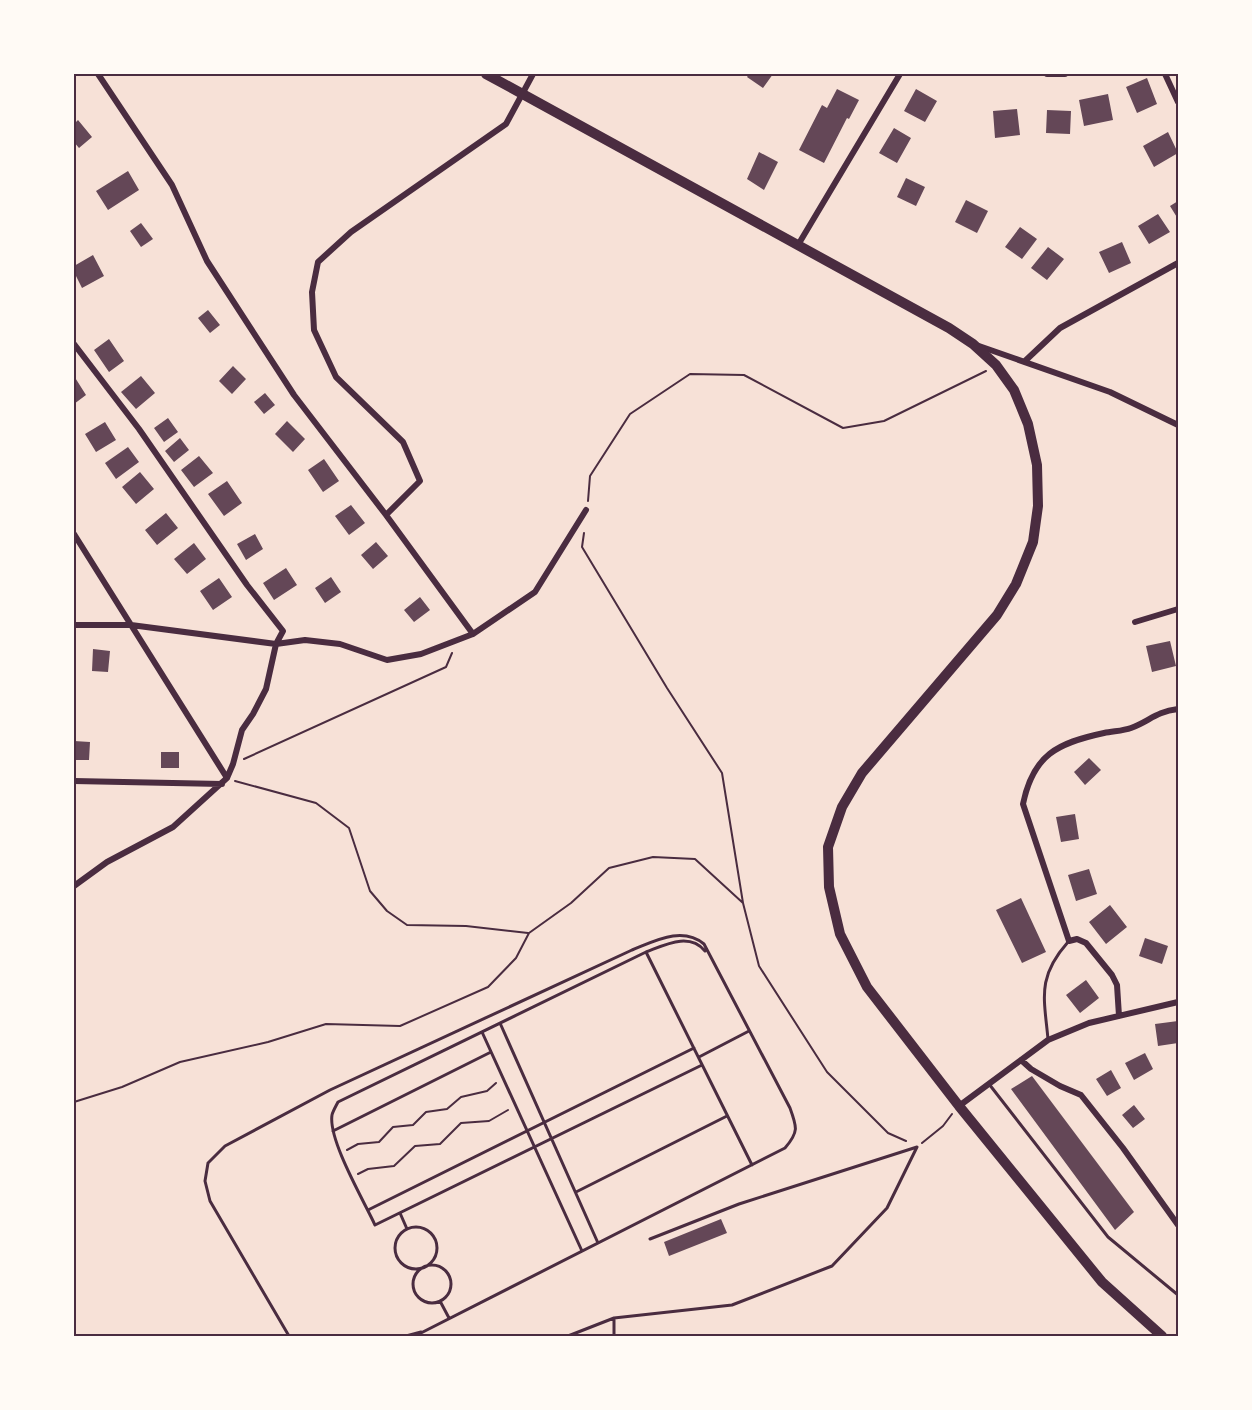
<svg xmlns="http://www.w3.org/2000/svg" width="1252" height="1410" font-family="'Noto Sans',sans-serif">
	<rect width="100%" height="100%" fill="#f7e1d7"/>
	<path fill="#644757" d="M749,74h24l-10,14 -16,-11z
		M1147,78l10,26 -20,9 -11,-26z
		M837,89l22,11 -10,19 -2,-1 -23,45 -25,-13 23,-45 5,3z
		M916,89l21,12 -12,21 -21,-11z
		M1108,94l5,26 -29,6 -5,-26z
		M1017,109l3,26 -25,3 -2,-27z
		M1047,110l24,1 -1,23 -24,-1z
		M78,120l14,17 -13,11 -5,-6v-18z
		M894,128l17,10 -14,25 -18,-10z
		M1168,132l10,21 -24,14 -11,-21z
		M759,152l19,10 -14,28 -17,-11z
		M128,171l11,19 -31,20 -12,-19z
		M906,178l19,9 -9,19 -19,-9z
		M966,200l22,11 -11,22 -22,-11z
		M1178,201v18l-8,-13z
		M1158,214l12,18 -21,12 -11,-18z
		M141,223l12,16 -12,8 -11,-16z
		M1020,227l17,12 -15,20 -17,-12z
		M1122,242l9,21 -22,10 -10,-21z
		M1048,247l16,12 -17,21 -16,-12z
		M93,255l11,21 -22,12 -8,-16v-6z
		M208,310l12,15 -10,8 -12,-15z
		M109,339l15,22 -15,11 -15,-22z
		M233,366l13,13 -14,15 -13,-13z
		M74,376l12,19 -12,9z
		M141,376l14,17 -19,16 -15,-17z
		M265,393l10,12 -11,9 -10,-12z
		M168,418l10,14 -14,10 -10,-14z
		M287,421l18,18 -12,13 -18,-18z
		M105,422l11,18 -20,12 -11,-18z
		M180,438l9,12 -15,12 -9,-11z
		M128,447l11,15 -23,17 -11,-16z
		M199,456l14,17 -19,14 -13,-17z
		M324,459l15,22 -16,11 -15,-22z
		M140,472l14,17 -18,15 -14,-17z
		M227,481l15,22 -18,13 -16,-22z
		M351,505l14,18 -16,12 -14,-19z
		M166,513l12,15 -21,17 -12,-15z
		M255,534l8,15 -17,11 -9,-16z
		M376,542l12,14 -15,13 -12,-14z
		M194,543l12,16 -19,15 -13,-15z
		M286,568l11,17 -23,15 -11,-17z
		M331,577l10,15 -16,11 -10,-15z
		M219,578l13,19 -19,13 -13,-19z
		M420,597l10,13 -16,12 -10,-12z
		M1170,641l6,25 -24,6 -6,-26z
		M93,649l17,2 -2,21 -16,-1z
		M74,741l16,1 -1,18h-15z
		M161,752h18v16h-18z
		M1089,758l12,12 -16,15 -11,-13z
		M1075,814l4,25 -18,3 -5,-25z
		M1089,869l8,25 -21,7 -8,-26z
		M1021,898l25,54 -24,11 -26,-53z
		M1110,905l17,22 -21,17 -17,-22z
		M1145,938l23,8 -6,18 -23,-8z
		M1086,980l13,18 -19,15 -14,-18z
		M1178,1021v22l-20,3 -3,-22z
		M1145,1053l8,16 -19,11 -9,-17z
		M1111,1070l10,18 -14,8 -11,-17z
		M1032,1076l102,136 -19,18 -104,-141z
		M1134,1105l11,14 -12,9 -11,-13z
		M721,1219l6,14 -58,23 -5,-14z"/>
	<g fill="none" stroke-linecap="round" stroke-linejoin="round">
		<path stroke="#4a2c40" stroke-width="2" d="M588,501l2,-25 40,-62 60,-40 54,1 99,53 41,-7 102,-50
			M584,533l-2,14 85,141 55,85 21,130
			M244,759l202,-92 6,-14
			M235,781l81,22 33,25 21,63 17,20 20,14 59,1 62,7
			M74,1102l48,-15 58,-25 88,-20 58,-18 74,2 88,-39 28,-29 13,-25 42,-30 38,-35 44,-11 42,2 48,44 16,63 68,106 61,61 18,8
			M922,1143l21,-17 9,-12
			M347,1150l11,-6 21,-2 14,-15 20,-2 13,-13 21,-3 14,-12 26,-6 9,-8
			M358,1174l10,-5 26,-3 21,-20 25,-2 21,-21 28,-2 19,-11"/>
		<path stroke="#4a2c40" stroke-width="3" d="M646,952l106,213
			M500,1023l98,220
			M482,1032l100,219
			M1048,1039c-4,-42 -11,-62 20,-97
			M699,1057l50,-26
			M702,1065l-327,160c-11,-24 -47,-85 -43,-110 1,-4 4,-9 6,-13l308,-150c19,-7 43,-20 59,-1
			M989,1084l119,153 70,58
			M333,1131l158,-79
			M576,1192l151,-76
			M368,1210l326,-162
			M400,1213l7,16
			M395 1248a21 21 0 1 1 42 0a21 21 0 1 1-42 0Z
			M413 1284a19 19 0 1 1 38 0a19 19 0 1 1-38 0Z
			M440,1301l9,17
			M289,1336l-79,-135 -5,-20 3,-18 17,-17 105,-56 302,-140c23,-9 50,-24 72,-6l86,164c7,19 9,24 -5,40l-370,188
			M406,1336l15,-4
			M568,1336l46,-18 118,-13 100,-39 55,-58 30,-61 -178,57 -89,35
			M614,1336v-18"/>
		<path stroke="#4a2c40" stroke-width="6" d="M98,74l74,111 35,76 87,134 92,120 87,119
			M1047,74h18
			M1165,74l13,28
			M798,245l102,-171
			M74,344l65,85 108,156 36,46 -7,13 -145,-19h-57
			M979,346l131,46 68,33
			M1025,361l35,-33 118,-65
			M386,515l34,-34 -17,-39 -67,-65 -22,-47 -2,-38 6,-30 33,-30 155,-108 27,-50
			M74,534l153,244
			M1135,622l43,-13
			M74,781l148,3
			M74,886l33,-24 66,-35 54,-49 6,-14 9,-34 11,-16 13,-25 10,-45 29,-4 35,4 47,16 34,-6 52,-20 62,-42 51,-82
			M1119,1016l-2,-31 -5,-10 -26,-32 -9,-4 -8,2 -46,-137c10,-49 34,-61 81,-71 9,-2 19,-2 27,-5 19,-7 24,-16 47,-19
			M1021,1060l10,9 29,17 21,9 42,53 55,77
			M959,1106l89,-66 41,-17 89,-21"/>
		<path stroke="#4a2c40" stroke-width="10" d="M486,74l463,254 24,16 23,21 18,25 14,34 9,41 1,41 -5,36 -17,42 -19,31 -135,158 -20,34 -14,40 1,40 11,47 27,53 92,119 143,176 60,54"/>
	</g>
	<rect width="1252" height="1410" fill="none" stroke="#fffaf5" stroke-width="150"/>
	<rect x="75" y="75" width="1102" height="1260" fill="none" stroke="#4a2c40" stroke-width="2"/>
</svg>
